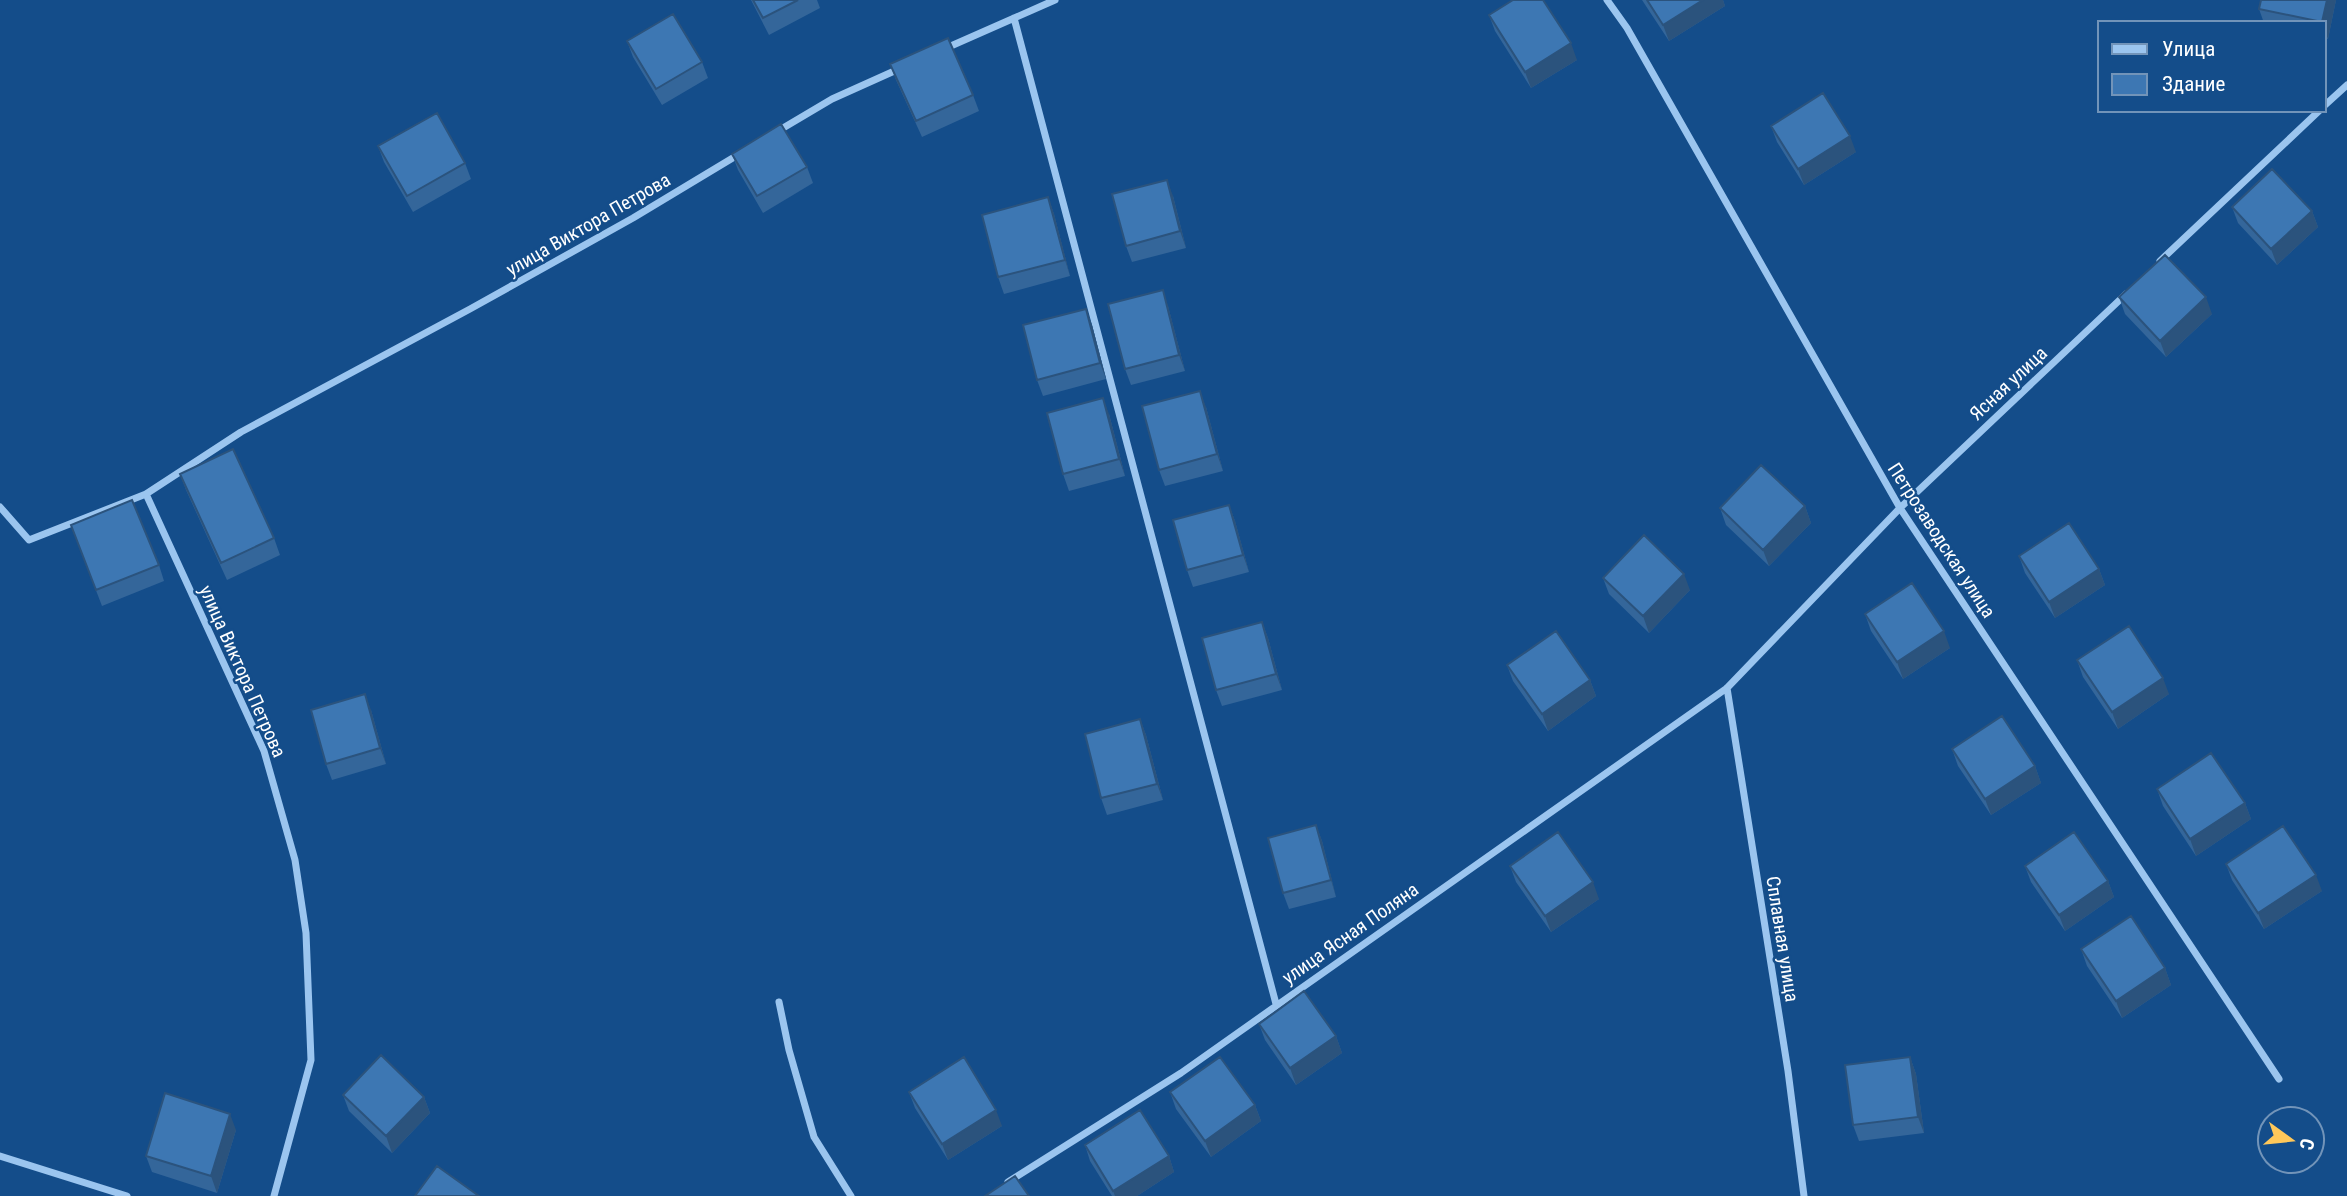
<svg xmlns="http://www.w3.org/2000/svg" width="2347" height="1196" font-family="'Roboto Condensed',sans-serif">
	<rect width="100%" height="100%" fill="#144d8a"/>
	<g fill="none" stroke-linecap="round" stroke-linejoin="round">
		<path stroke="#9bc5ef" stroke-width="7" d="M1607,0l20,28 273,480 379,571
			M1014,18l262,986
			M944,49l111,-49
			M2324,106l23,-21
			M778,131l54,-32 69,-31
			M2160,261l160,-151
			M0,507l29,33 117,-46
			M1727,688l61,383 16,125
			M779,1002l10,48 25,87 37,59
			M0,1156l127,40
			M1008,1182l173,-109 546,-385 173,-180 226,-214
			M274,1196l37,-136 -5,-127 -11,-73 -31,-109 -118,-257 95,-62 229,-123 163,-91 108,-65"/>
	</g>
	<path fill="#34669a" d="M751,0h66l3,8 -51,27z
		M1642,0h81l2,6 -56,35z
		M2336,0l-8,39 -4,-1v-15h-60l-5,-14z
		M1489,15l88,45 -46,28 -36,-57z
		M627,41l75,21 6,16 -46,27 -29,-48z
		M890,64l83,31 6,16 -57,26 -26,-57z
		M1771,126l85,26 -52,33 -27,-43z
		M378,146l87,17 6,16 -58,33 -29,-50z
		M732,154l75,13 6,16 -50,30 -25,-43z
		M1173,196l13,52 -54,14 -6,-16z
		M1048,197l6,17 16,62 -66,18 -6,-17z
		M2232,207l80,4 6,16 -41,38 -39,-42z
		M2119,297l93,17 -46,43 -41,-43z
		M1168,306l17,65 -54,14 -6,-16z
		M1086,309l6,16 14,54 -63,17 -6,-16z
		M1206,407l17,64 -58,15 -6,-16z
		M1109,414l16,62 -56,15 -6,-17z
		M180,474l94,64 6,17 -53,25 -41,-90z
		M1229,505l6,16 14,51 -56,15 -6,-17z
		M1805,506l6,17 -42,43 -43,-41 -6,-17z
		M77,541l82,24 5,16 -62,25z
		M2019,556l80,13 6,16 -50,33 -30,-45z
		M1603,578l87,12 -41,43 -40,-39z
		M1865,614l85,34 -47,31 -32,-48z
		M1262,622l6,16 14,52 -60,16 -6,-16z
		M2077,660l92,34 -51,35 -35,-52z
		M1507,665l83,15 6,16 -48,35 -35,-50z
		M371,710l15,54 -54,16 -6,-16z
		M1140,719l6,16 17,65 -56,15 -6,-17z
		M1952,749l83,17 6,17 -50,32 -33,-49z
		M2157,789l88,14 6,16 -55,37 -33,-50z
		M1316,825l6,16 14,56 -47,12 -6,-16z
		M2226,864l96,27 -58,38 -32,-49z
		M1510,866l89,33 -48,33 -35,-50z
		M2025,866l83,15 6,16 -49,34 -34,-49z
		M2081,949l84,19 6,17 -49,33 -35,-52z
		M1259,1024l77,12 6,17 -46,32 -31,-45z
		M1910,1057l6,17 8,59 -65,8 -6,-16z
		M909,1092l93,34 -54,34 -33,-52z
		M1170,1092l85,13 6,16 -50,36 -35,-48z
		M343,1095l81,2 6,16 -38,40 -43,-42z
		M236,1130l-19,63 -65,-21 -6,-16z
		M1085,1145l84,11 5,16 -37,24h-25l-22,-35z"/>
	<path fill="#2b537d" d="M1703,0h20l2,6 -56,35 -6,-16z
		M2327,0h9l-8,39 -4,-10v-6h-2z
		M1571,43l6,17 -46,28 -6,-16z
		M1850,136l6,16 -52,33 -6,-16z
		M1167,180l6,16 13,52 -6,-17z
		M1048,197l6,17 16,62 -5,-16z
		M2312,211l6,16 -41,38 -6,-16z
		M1163,290l5,16 17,65 -6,-16z
		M2206,297l6,17 -46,43 -6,-16z
		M1086,309l6,16 14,54 -6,-16z
		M1200,391l6,16 17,64 -6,-17z
		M1103,398l6,16 16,62 -6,-17z
		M1229,505l6,16 14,51 -6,-17z
		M1805,506l6,17 -42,43 -6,-16z
		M2099,569l6,16 -50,33 -6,-16z
		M1684,574l6,16 -41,43 -6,-17z
		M1262,622l6,16 14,52 -6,-16z
		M1944,631l6,17 -47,31 -6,-17z
		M2163,678l6,16 -51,35 -6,-17z
		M1590,680l6,16 -48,35 -6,-17z
		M365,694l6,16 15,54 -6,-16z
		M1140,719l6,16 17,65 -6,-16z
		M2035,766l6,17 -50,32 -6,-16z
		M2245,803l6,16 -55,37 -6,-17z
		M1316,825l6,16 14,56 -5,-17z
		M2316,875l6,16 -58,38 -6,-16z
		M2108,881l6,16 -49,34 -6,-16z
		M1593,882l6,17 -48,33 -6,-16z
		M2165,968l6,17 -49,33 -6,-17z
		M1336,1036l6,17 -46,32 -6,-17z
		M1910,1057l6,17 8,59 -6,-16z
		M424,1097l6,16 -38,40 -6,-17z
		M1255,1105l6,16 -50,36 -6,-16z
		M996,1110l6,16 -54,34 -6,-16z
		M230,1114l6,16 -19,63 -6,-17z
		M1169,1156l5,16 -37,24h-22l-2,-5z"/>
	<path fill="#3d77b3" stroke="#2b537d" stroke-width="2" d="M753,0h45l-35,18z
		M1513,0h30l28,43 -46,29 -36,-57z
		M1647,0h56l-40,25z
		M2261,0h66l-5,22 -63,-13z
		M673,14l29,48 -46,27 -29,-48z
		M948,38l25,57 -57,26 -26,-57z
		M1823,93l27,43 -52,33 -27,-43z
		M437,113l28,50 -58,33 -29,-50z
		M781,124l26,43 -50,29 -25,-42z
		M2272,169l40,42 -41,38 -39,-42z
		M1167,180l13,51 -54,15 -14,-52z
		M1048,197l17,63 -67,17 -16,-62z
		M2165,255l41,42 -46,44 -41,-44z
		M1163,290l16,65 -54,14 -17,-65z
		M1086,309l14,54 -63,17 -14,-55z
		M1200,391l17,63 -58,16 -17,-64z
		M1103,398l16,61 -56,15 -16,-61z
		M233,449l41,89 -53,25 -41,-89z
		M1761,465l44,41 -42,44 -43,-42z
		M132,500l27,65 -63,25 -25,-65z
		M1229,505l14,50 -56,15 -14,-50z
		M2069,523l30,46 -50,33 -30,-46z
		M1644,535l40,39 -41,42 -40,-38z
		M1912,583l32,48 -47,31 -32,-48z
		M1262,622l14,52 -60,16 -14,-52z
		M2129,626l34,52 -51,34 -35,-52z
		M1556,631l34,49 -48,34 -35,-49z
		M365,694l15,54 -54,16 -15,-54z
		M2002,716l33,50 -50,33 -33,-50z
		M1140,719l17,65 -56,14 -16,-64z
		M2211,753l34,50 -55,36 -33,-50z
		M1316,825l15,55 -48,13 -15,-55z
		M2283,826l33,49 -58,38 -32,-49z
		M1558,832l35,50 -48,34 -35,-50z
		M2074,832l34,49 -49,34 -34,-49z
		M2131,916l34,52 -49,33 -35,-52z
		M1304,991l32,45 -46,32 -31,-44z
		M381,1055l43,42 -38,39 -43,-41z
		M964,1057l32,53 -54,34 -33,-52z
		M1220,1057l35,48 -50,36 -35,-49z
		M1910,1057l8,60 -65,8 -8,-60z
		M165,1093l65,21 -19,62 -65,-20z
		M1140,1110l29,46 -56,35 -28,-46z
		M437,1166l42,30h-64z
		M1015,1176l14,20h-44z"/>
	<g text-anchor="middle" stroke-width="5" stroke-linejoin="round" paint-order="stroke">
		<g font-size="19" fill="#fff" stroke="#144d8a">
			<text transform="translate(588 224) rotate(-30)" y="7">улица Виктора Петрова</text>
			<text transform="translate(2008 383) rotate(-43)" y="7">Ясная улица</text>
			<text transform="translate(1942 540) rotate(57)" y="7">Петрозаводская улица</text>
			<text transform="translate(243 671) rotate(66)" y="7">улица Виктора Петрова</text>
			<text transform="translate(1350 933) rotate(-35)" y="7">улица Ясная Поляна</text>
			<text transform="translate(1783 939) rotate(81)" y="7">Сплавная улица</text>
		</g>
	</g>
	<rect x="2098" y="21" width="228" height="91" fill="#144d8a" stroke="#7294b9" stroke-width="2"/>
	<rect x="2112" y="44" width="35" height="10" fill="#9bc5ef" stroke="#7294b9" stroke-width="2"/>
	<text x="2162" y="56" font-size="21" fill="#ffffff">Улица</text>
	<rect x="2112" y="74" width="35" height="21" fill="#3d77b3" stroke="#7294b9" stroke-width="2"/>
	<text x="2162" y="91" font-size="21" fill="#ffffff">Здание</text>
	<g transform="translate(2291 1140) rotate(105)"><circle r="33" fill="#144d8a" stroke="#7294b9" stroke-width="2"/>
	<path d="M0-5L12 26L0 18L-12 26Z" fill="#ffc85a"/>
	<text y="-10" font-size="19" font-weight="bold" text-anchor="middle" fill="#ffffff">С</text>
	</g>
</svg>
